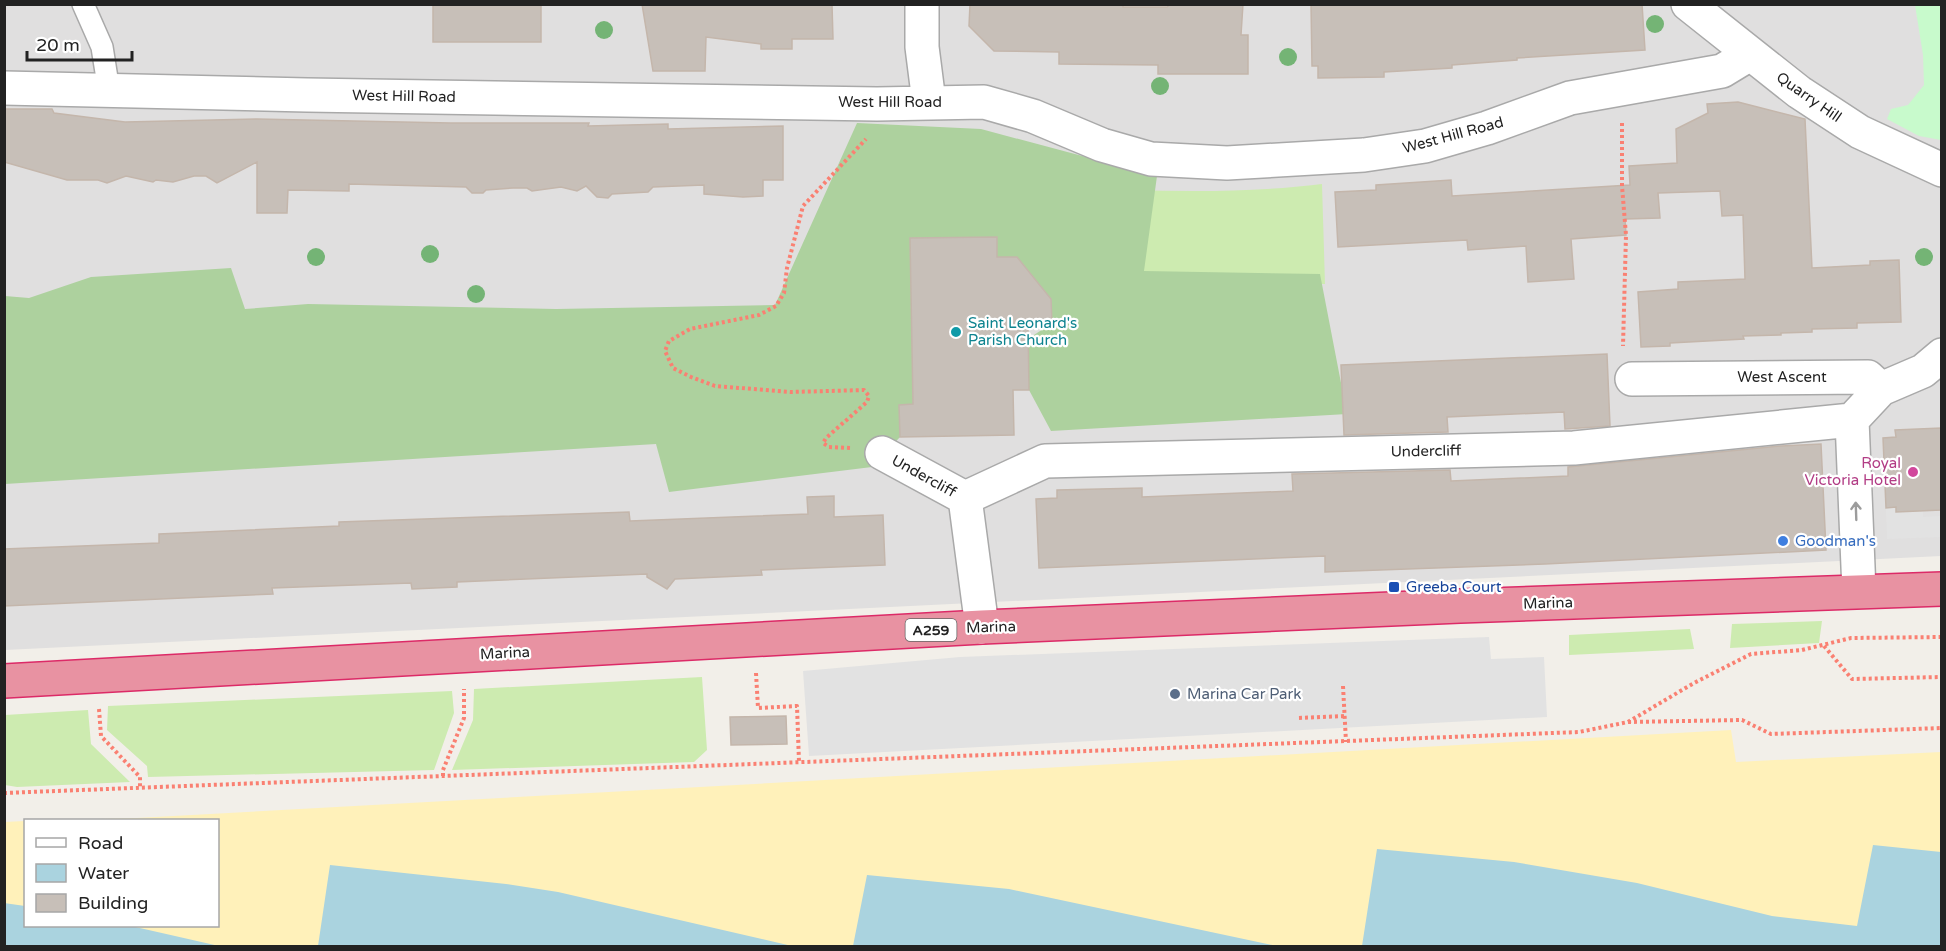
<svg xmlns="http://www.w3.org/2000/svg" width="1946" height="951" font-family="'Varela Round',sans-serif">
	<rect width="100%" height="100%" fill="#f2efe9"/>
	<path fill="#e0dfdf" d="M4,5h1937v551l-1936,94z"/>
	<path fill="#cdebb0" d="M1322,184l3,100 -157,-2 -26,-5 -11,-87c64,2 127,2 191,-6z
		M1822,621l-3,22 -89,5 2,-24z
		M1690,629l4,20 -125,6v-20z
		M702,677l5,73 -13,12 -242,8 21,-50 1,-31z
		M452,691l2,22 -20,57 -286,7 -1,-11 -40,-36 1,-24z
		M88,710l3,34 39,38 -113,5 -12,-2v-70z"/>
	<path fill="#add19e" d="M857,123l124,6 176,47 -13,95 176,3 27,140 -296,17 -22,-41 -1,-51 24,-16 -1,-24 -34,-42h-20l-1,-20 -85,1 2,166 -14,1 1,32 -28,30 -203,25 -13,-48 -651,40v-188l24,2 62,-21 140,-9 14,41 63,-5 248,5 219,-4z"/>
	<path fill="#fff1ba" d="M1731,730l5,32 205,-10v194h-1936l-1,-124 21,-1 1,105h192v-106h-159l78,-2z"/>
	<path fill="#c8facc" d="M1915,5h26v135l-22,-4 -32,-17 4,-10 17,-4 16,-20 -1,-30z"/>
	<path fill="#e2e2e2" d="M1896,507v5l27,-1v6l18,-1v21l-54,2 -1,-31z
		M1489,637l2,22 53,-2 3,60 -738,39 -6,-85 157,-14z"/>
	<path fill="#aad3df" d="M1873,845l68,7v94h-579l15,-97 137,13 123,21 135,33 85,10z
		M330,865l176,19 52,8 234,54h-474z
		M867,875l142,14 268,57h-424z
		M4,903l21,3 1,20h105l88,20h-214z"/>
	<path fill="#c7bfb8" stroke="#c4b6ab" stroke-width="1.5" d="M433,4h108v38h-108z
		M642,4h190l1,35h-41v10h-31v-5l-55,-7 -1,34h-52z
		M970,4h153v3h44l4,-3h72l-2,31h7v39h-90v-9l-99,-1v-12l-65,-1 -25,-25z
		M1311,4h331l3,46 -128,8v2l-65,5v3l-68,4v5l-66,1v-12h-6z
		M1738,102l67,17 7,149 58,-3v-4l29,-1 2,62 -44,1v5l-45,1v3l-31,1v2l-38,1 1,3 -74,4v3l-29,1 -3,-55 40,-3v-7l67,-3 -2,-64 -21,1 -2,-25 -62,2 2,25 -35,1 1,16 -55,4 3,40 -46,3 -2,-36 -58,4 -1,-10 -129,7 -3,-55 41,-2v-5l75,-5 1,16 178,-11 -1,-19 48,-3 -1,-34 32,-16 -1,-9z
		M4,109h48l2,4 71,9 132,-3 194,4h138l-1,3 80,-2v5l115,-3v54h-20v16l-20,1 -39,-3v-9l-51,2 -5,5 -36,2 -4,4 -11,-1 -11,-11 -9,5 -16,-4 -29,4 -5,-3h-14l-27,2 -3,3h-11l-6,-6 -117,-3v7l-61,-1 -1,23h-30v-51l-40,21 -11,-7h-12l-21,6 -17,-2 -3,2 -27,-6 -19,7 -9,-3h-31l-63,-18z
		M997,237v20h20l34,42 1,24 -24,1 1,66h-16l1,45 -114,2 -1,-32 14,-1 -3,-166z
		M1607,354l3,72 -45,3 -1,-17 -117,5 1,15 -104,3 -3,-70z
		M1941,428v82l-45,2v-5l-10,1 -3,-70 13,-1 -1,-7z
		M1821,444l5,106 -281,14 -220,8v-16l-286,12 -3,-69 21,-1v-8l85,-2v9l151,-6 -1,-17 158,-4 1,11 117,-5v-9l213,-21z
		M834,496v21l49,-2 2,50 -124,5 1,5 -87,4 -8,10 -20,-12v-3l-190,8v5l-45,2 -1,-6 -139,5 1,6 -269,12v-57l155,-6v-9l180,-8v-4l290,-10 1,9 178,-7 -1,-17z
		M786,716l1,28 -56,1 -1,-28z"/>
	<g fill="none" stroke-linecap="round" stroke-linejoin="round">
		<defs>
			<path id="lane" d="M83,4l19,43 7,44"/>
			<path id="street" d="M922,4v43l7,55
				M1688,4l111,88 61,40 82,38
				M4,88l303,7 570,9 107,-2 49,14 69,29 49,14 76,4 137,-8 61,-9 62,-18 83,-30 152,-27 28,-17
				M1632,379l236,-2 13,12 42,-18 19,-16
				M1852,420l7,171
				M882,453l83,45 17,129
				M965,498l80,-37 529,-13 278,-28 29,-31"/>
			<path id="highway" d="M4,681l978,-54 478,-21 482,-17"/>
		</defs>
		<use href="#lane" stroke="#a9a9a9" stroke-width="24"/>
		<use href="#street" stroke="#a9a9a9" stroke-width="36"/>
		<use href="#highway" stroke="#dc2a67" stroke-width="36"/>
		<path stroke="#fa8072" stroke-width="4" stroke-dasharray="3 3" stroke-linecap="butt" d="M1622,123v63l4,49 -3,111
			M850,448l-21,-1 -6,-4 3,-5 41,-36 2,-6 -5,-6 -73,2 -76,-6 -24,-9 -18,-9 -8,-17 4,-10 21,-12 69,-14 17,-9 8,-13 3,-25 16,-62 63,-67
			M1824,646l28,33 90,-2
			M756,673l2,35 39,-2 2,56
			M1343,686l3,56
			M99,709l2,27 39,41v11
			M1299,718l45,-2
			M1628,722l114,-2 29,14 171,-6
			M443,776v-6l21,-52v-29
			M4,793l1575,-61 49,-10 66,-39 57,-29 51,-4 49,-12 91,-1"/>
		<use href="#lane" stroke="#fff" stroke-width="21"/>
		<use href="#street" stroke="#fff" stroke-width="33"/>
		<use href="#highway" stroke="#e892a2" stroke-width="33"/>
	</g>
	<g fill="#74b475">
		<circle cx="1655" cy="24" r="9"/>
		<circle cx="604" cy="30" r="9"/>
		<circle cx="1288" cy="57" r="9"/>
		<circle cx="1160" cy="86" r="9"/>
		<circle cx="430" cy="254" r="9"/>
		<circle cx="316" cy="257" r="9"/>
		<circle cx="1924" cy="257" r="9"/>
		<circle cx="476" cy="294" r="9"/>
	</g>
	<defs><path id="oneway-shaft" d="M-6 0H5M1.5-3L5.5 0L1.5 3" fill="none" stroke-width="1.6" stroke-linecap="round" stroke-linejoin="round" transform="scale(1.5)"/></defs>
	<use stroke="#9c9c9c" href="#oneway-shaft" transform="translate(1856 511) rotate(-92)"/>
	<circle fill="#0f9aa8" stroke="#fff" stroke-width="2" cx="956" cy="332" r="6"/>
	<circle fill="#d1479c" stroke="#fff" stroke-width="2" cx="1913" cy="472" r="6"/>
	<circle fill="#3f7fe0" stroke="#fff" stroke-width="2" cx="1783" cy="541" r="6"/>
	<rect fill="#1a4fb4" stroke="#fff" stroke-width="2" x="1388" y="581" width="12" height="12" rx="3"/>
	<circle fill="#5c6f8a" stroke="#fff" stroke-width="2" cx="1175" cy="694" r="6"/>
	<g text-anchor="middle" stroke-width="4.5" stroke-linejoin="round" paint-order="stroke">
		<rect fill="#fff" stroke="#646464" stroke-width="1.5" x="905.5" y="619" width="51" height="22" rx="4.5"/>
		<g font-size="14" font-weight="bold" fill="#222">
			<text x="931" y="635">A259</text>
		</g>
		<g font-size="15" fill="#222" stroke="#fff">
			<text transform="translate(404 96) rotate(1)" y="5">West Hill Road</text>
			<text transform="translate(1809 97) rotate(35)" y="5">Quarry Hill</text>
			<text x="890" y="107">West Hill Road</text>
			<text transform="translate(1453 135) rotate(-15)" y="5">West Hill Road</text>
			<text x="1782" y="382">West Ascent</text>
			<text transform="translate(1426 451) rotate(-1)" y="5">Undercliff</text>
			<text transform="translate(924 476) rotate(29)" y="5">Undercliff</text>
			<text transform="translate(1548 603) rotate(-2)" y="5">Marina</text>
			<text transform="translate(991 627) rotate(-2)" y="5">Marina</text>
			<text transform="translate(505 653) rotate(-3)" y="5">Marina</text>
		</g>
		<g font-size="15" fill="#0d838f" stroke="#fff" text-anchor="start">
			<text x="968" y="328">Saint Leonard's<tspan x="968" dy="17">Parish Church</tspan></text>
		</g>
		<g font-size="15" fill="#b23c85" stroke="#fff" text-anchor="end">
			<text x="1901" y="468">Royal<tspan x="1901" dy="17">Victoria Hotel</tspan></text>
		</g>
		<g font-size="15" fill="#366cbe" stroke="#fff" text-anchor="start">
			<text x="1795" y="546">Goodman's</text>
		</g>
		<g font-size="15" fill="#164399" stroke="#fff" text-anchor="start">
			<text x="1406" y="592">Greeba Court</text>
		</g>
		<g font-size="15" fill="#4e5e75" stroke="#fff" text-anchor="start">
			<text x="1187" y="699">Marina Car Park</text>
		</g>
	</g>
	<rect width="1946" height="951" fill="none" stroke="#222222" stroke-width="12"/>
	<rect x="24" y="819" width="195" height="108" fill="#ffffff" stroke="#a7a7a7" stroke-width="1.5"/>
	<rect x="36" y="838" width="30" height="9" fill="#ffffff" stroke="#a7a7a7" stroke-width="1.5"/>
	<text x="78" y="849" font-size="18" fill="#222222">Road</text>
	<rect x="36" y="864" width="30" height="18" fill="#aad3df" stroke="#a7a7a7" stroke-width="1.5"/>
	<text x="78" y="879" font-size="18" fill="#222222">Water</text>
	<rect x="36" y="894" width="30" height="18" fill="#c7bfb8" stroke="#a7a7a7" stroke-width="1.5"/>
	<text x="78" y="909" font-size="18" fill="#222222">Building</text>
	<path d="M27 51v9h105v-9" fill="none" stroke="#222222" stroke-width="3"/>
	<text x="36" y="51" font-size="18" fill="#222222" stroke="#ffffff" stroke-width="4.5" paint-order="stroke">20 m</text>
</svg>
